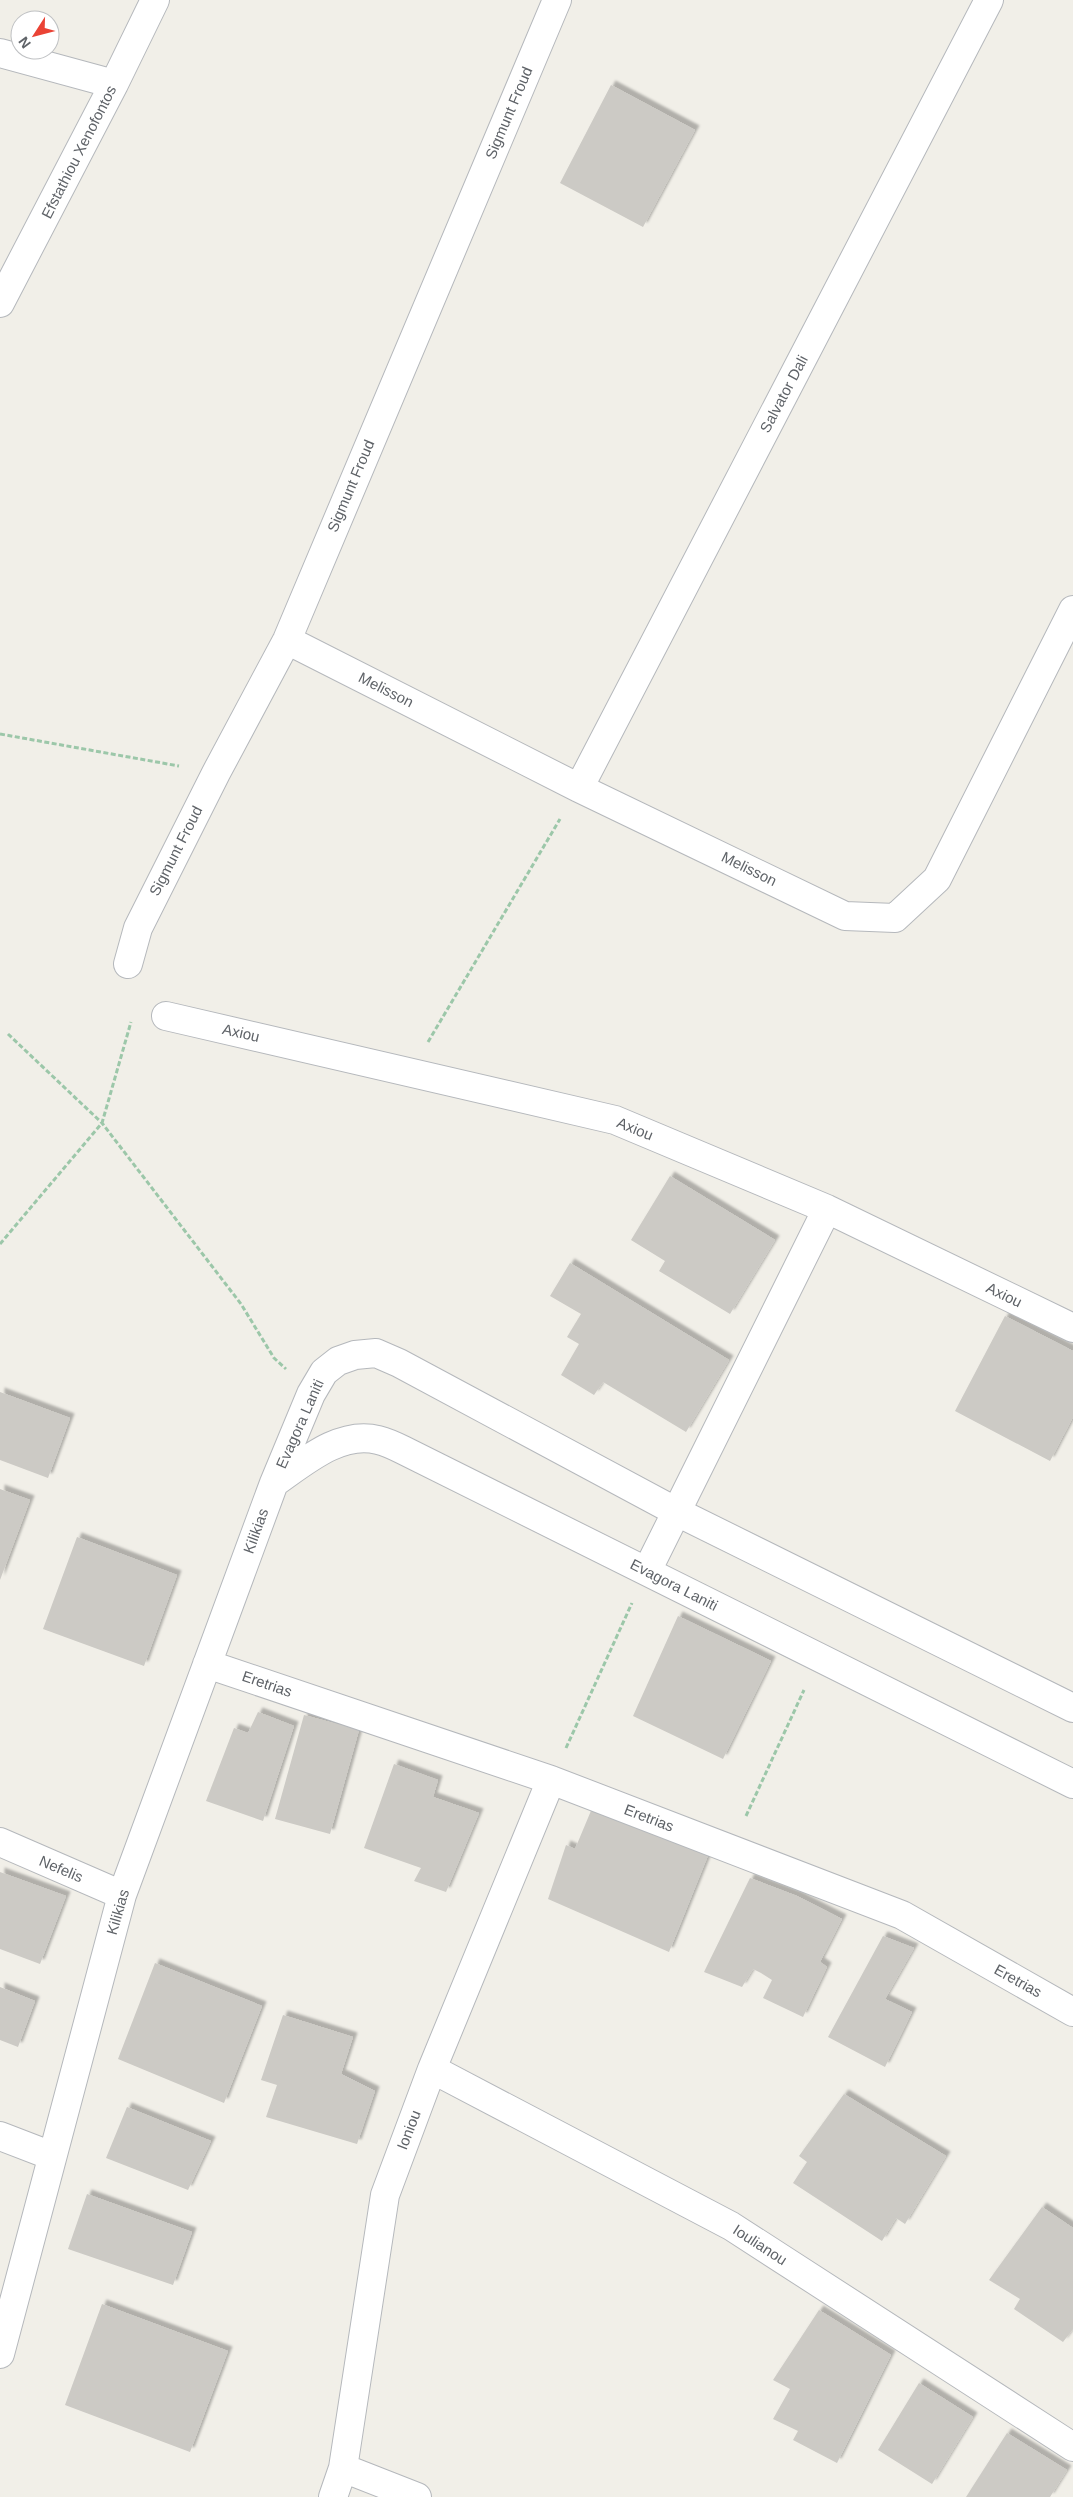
<svg xmlns="http://www.w3.org/2000/svg" width="1073" height="2497" font-family="Arial,sans-serif">
	<defs>
		<filter id="shadow"><feDropShadow dx="4.5" dy="-4.5" stdDeviation="1" flood-color="#0004"/></filter>
	</defs>
	<rect width="100%" height="100%" fill="#f1efe8"/>
	<path fill="#cccac5" filter="url(#shadow)" d="M611,85l84,45 -52,97 -83,-44z
		M670,1176l105,64 -45,74 -71,-43 6,-10 -34,-21z
		M570,1263l159,97 -43,72 -83,-50 -9,13 -33,-20 18,-31 -12,-7 14,-23 -31,-18z
		M1005,1316l68,35v66l-23,44 -95,-50z
		M0,1392l70,26 -22,60 -48,-18z
		M0,1489l30,11 -30,80z
		M77,1537l100,38 -33,91 -101,-37z
		M678,1616l93,45 -48,98 -90,-43z
		M258,1712l36,14 -31,95 -57,-20 28,-73 14,5z
		M304,1715l55,15 -29,104 -55,-15z
		M394,1764l44,16 -5,17 46,16 -33,79 -32,-11 7,-13 -57,-20z
		M593,1806l116,47 -40,99 -121,-53 18,-54 9,4z
		M0,1872l66,24 -26,68 -40,-15z
		M750,1878l47,18 45,23 -22,43 7,5 -24,50 -40,-19 9,-18 -11,-7 -8,-4 -11,18 -38,-15z
		M883,1936l31,12 -29,51 27,13 -27,55 -57,-30z
		M155,1963l107,43 -38,97 -106,-44z
		M0,1987l35,14 -17,46 -18,-7z
		M283,2015l70,22 -12,37 34,17 -18,53 -91,-27 11,-32 -16,-5z
		M844,2094l102,62 -41,68 -9,-6 -14,23 -89,-58 14,-21 -8,-6z
		M127,2107l84,34 -23,49 -82,-32z
		M87,2194l105,38 -19,53 -105,-36z
		M1042,2207l31,21v101l-10,13 -49,-33 6,-10 -31,-19z
		M102,2304l126,47 -38,101 -125,-47z
		M819,2310l72,45 -54,108 -44,-23 5,-9 -25,-12 17,-30 -17,-9z
		M919,2383l54,34 -41,67 -54,-34z
		M1007,2433l60,37 -17,27h-84z"/>
	<g fill="none" stroke-linecap="round" stroke-linejoin="round">
		<defs>
			<path id="minor" d="M0,53l114,31
				M0,303l114,-219 41,-84
				M287,640l292,148 266,128 50,2 42,-39 136,-269
				M579,788l410,-788
				M128,964l10,-36 78,-155 71,-133 270,-640
				M166,1016l449,104 212,89 246,119
				M274,1483c29,-20 66,-53 104,-43 8,2 17,6 25,10l670,334
				M647,1571l180,-362
				M207,1664l344,116 351,135 171,97
				M0,1842l122,53
				M432,2069l299,157 342,221
				M0,2136l52,20
				M0,2354l122,-459 152,-412 37,-89 13,-22 14,-11 17,-6 21,-2 23,10 276,148 398,197
				M343,2468l74,29
				M333,2497l10,-29 42,-273 47,-126 119,-289"/>
		</defs>
		<use href="#minor" stroke="#b5b8bc" stroke-width="30"/>
		<path stroke="#9cc7a9" stroke-width="3" stroke-dasharray="5 2.5" stroke-linecap="butt" d="M0,734l179,32
			M8,1034l94,89 139,181 33,54 12,11
			M428,1042l132,-223
			M0,1244l102,-121 29,-101
			M566,1748l66,-145
			M746,1816l58,-126"/>
		<use href="#minor" stroke="#fff" stroke-width="28"/>
	</g>
	<g text-anchor="middle" stroke-width="4" stroke-linejoin="round" paint-order="stroke">
		<g font-size="15" fill="#5f6368" stroke="#fff">
			<text transform="translate(509 113) rotate(-67)" y="5">Sigmunt Froud</text>
			<text transform="translate(79 152) rotate(-63)" y="5">Efstathiou Xenofontos</text>
			<text transform="translate(784 394) rotate(-62)" y="5">Salvator Dali</text>
			<text transform="translate(351 486) rotate(-67)" y="5">Sigmunt Froud</text>
			<text transform="translate(386 690) rotate(27)" y="5">Melisson</text>
			<text transform="translate(176 851) rotate(-63)" y="5">Sigmunt Froud</text>
			<text transform="translate(749 869) rotate(26)" y="5">Melisson</text>
			<text transform="translate(241 1033) rotate(13)" y="5">Axiou</text>
			<text transform="translate(635 1129) rotate(22)" y="5">Axiou</text>
			<text transform="translate(1004 1295) rotate(26)" y="5">Axiou</text>
			<text transform="translate(300 1424) rotate(-66)" y="5">Evagora Laniti</text>
			<text transform="translate(256 1531) rotate(-70)" y="5">Kilikias</text>
			<text transform="translate(674 1585) rotate(27)" y="5">Evagora Laniti</text>
			<text transform="translate(267 1684) rotate(19)" y="5">Eretrias</text>
			<text transform="translate(649 1818) rotate(21)" y="5">Eretrias</text>
			<text transform="translate(61 1869) rotate(23)" y="5">Nefelis</text>
			<text transform="translate(118 1912) rotate(-74)" y="5">Kilikias</text>
			<text transform="translate(1018 1981) rotate(29)" y="5">Eretrias</text>
			<text transform="translate(409 2130) rotate(-69)" y="5">Ioniou</text>
			<text transform="translate(760 2245) rotate(33)" y="5">Ioulianou</text>
		</g>
	</g>
	<g transform="translate(35 35) rotate(234)"><circle r="24" fill="#ffffff" stroke="#bfc1c3"/>
	<path d="M0-4L9 19L0 12L-9 19Z" fill="#ea4335"/>
	<text y="-8" font-size="14" font-weight="bold" text-anchor="middle" fill="#5f6368">N</text>
	</g>
</svg>
